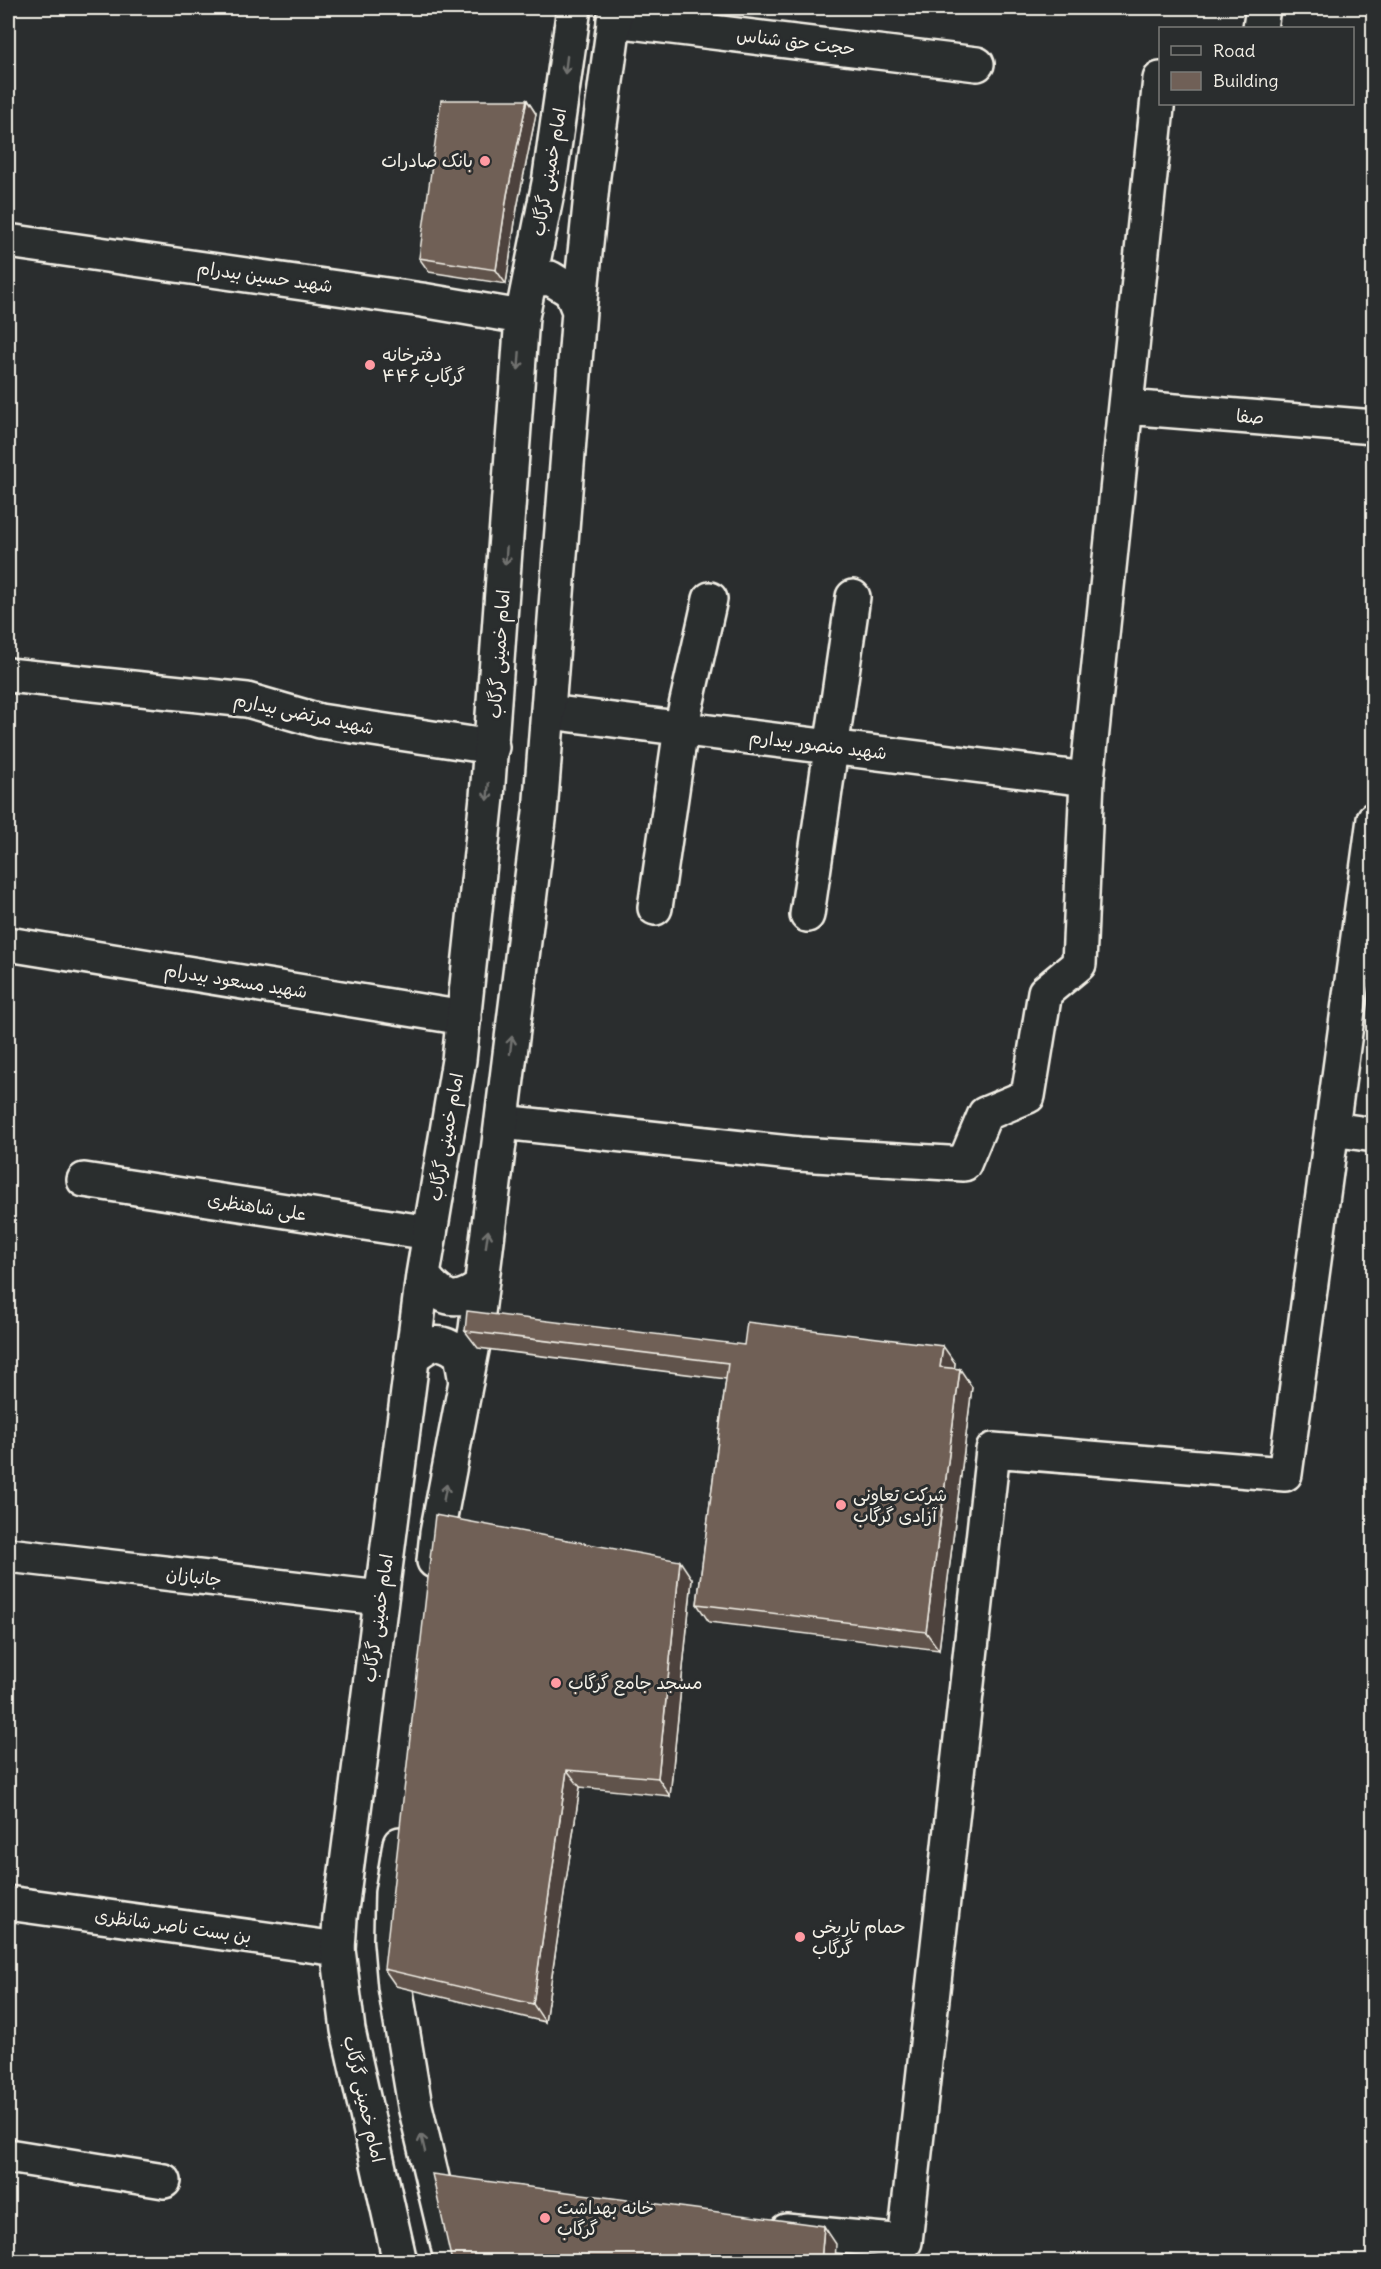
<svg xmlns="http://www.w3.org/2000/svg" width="1381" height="2269" font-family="Delius,'Playpen Sans Arabic',sans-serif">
	<rect width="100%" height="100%" fill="#2a2d2e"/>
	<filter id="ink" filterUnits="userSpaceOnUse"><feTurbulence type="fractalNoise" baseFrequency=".0167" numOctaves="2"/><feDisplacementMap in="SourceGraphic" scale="12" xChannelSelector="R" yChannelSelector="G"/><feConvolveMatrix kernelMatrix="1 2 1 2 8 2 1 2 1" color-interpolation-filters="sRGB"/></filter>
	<g filter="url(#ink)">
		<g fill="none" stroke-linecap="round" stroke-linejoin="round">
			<defs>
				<path id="street" d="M614,20l363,44
					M1260,28l3,-20
					M1126,407l248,20
					M8,675l239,25 73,21 172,26
					M549,712l538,67
					M655,908l26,-180 29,-129
					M807,915l46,-318
					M8,944l456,74
					M502,1122l297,32 165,10 21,-50 43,-18 17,-104 34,-28 8,-185 73,-700
					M1333,1129l41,6
					M84,1180l346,53
					M8,1903l330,46
					M8,2156l156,25
					M786,2231l119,11 88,-792 292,24 89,-655"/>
				<path id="secondary" d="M8,241l414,59 100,17
					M528,287l7,-7 15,-2 21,13 8,20
					M423,1275c18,24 32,31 57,12
					M412,1357c20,-16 28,-19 49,-3l5,28
					M8,1555l372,43
					M434,1561l3,-28 39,-204 64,-517 39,-501 14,-135 23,-168
					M400,1844l-8,49 -1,47 4,46 20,120 37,156
					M400,2262l-52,-232 -10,-81 2,-31 83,-643 36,-215 28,-263 35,-480 27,-134 25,-175"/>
			</defs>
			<use href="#street" stroke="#f4f1e8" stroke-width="38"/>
			<use href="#secondary" stroke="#f4f1e8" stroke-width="38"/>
			<use href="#street" stroke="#2a2d2e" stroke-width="33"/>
			<use href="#secondary" stroke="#2a2d2e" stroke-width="33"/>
		</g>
		<path fill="#60534b" stroke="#f4f1e8" stroke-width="1.5" d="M527,100l9,14 -19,94 -11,76 -77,-12 -10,-14z
			M465,1331l279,14 211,18 -1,6 18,18 -33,263 -230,-28 -12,-18 29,-225 -248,-31z
			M692,1579l-22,217 -90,-9 -35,235 -149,-36 -12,-17z"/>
		<path fill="#4e433d" stroke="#f4f1e8" stroke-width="1.5" d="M527,100l9,14 -19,94 -11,76 -10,-14 11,-75z
			M943,1346l12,17 -2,22 -13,-18z
			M960,1369l12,18 -33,263 -13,-18z
			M680,1561l12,18 -22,217 -12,-18z
			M567,1770l13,17 -35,235 -12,-18z
			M824,2226l12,18 -1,18h-14z"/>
		<path fill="#706057" stroke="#f4f1e8" stroke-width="1.5" d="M441,100h86l-20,95 -11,75 -77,-12z
			M467,1311l277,34 3,-23 196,24 -3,21 20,2 -34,263 -229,-28 31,-241 -263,-32z
			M435,1515l245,46 -22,217 -91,-8 -34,234 -149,-35z
			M432,2174l392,52 -3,36h-369z"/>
		<defs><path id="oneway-shaft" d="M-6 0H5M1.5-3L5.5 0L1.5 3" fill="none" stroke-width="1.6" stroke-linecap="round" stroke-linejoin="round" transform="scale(1.5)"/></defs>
		<g stroke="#71726f">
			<use href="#oneway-shaft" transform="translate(566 65) rotate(97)"/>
			<use href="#oneway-shaft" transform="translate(519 361) rotate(94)"/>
			<use href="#oneway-shaft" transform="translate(506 556) rotate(94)"/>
			<use href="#oneway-shaft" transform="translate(488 792) rotate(95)"/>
			<use href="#oneway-shaft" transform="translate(511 1045) rotate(-83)"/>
			<use href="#oneway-shaft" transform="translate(487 1239) rotate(-82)"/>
			<use href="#oneway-shaft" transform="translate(445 1493) rotate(-79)"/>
			<use href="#oneway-shaft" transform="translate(423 2143) rotate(-103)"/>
		</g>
	</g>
	<g fill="#ff9aa2" stroke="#2a2d2e" stroke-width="2">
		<circle cx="485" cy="161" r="6"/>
		<circle cx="370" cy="365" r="6"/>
		<circle cx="841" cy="1505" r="6"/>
		<circle cx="556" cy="1683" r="6"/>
		<circle cx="800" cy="1937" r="6"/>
		<circle cx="545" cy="2218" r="6"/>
	</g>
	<g text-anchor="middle" stroke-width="6" stroke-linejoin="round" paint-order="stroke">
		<g font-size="18" fill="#f4f1e8" stroke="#2a2d2e">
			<text transform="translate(796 42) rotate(7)" y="6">حجت حق شناس</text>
			<text transform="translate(549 172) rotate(-80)" y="6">امام خمینی گرگاب</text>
			<text transform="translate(265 277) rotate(8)" y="6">شهید حسین بیدرام</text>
			<text transform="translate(1250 417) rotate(5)" y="6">صفا</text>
			<text transform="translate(499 654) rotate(-86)" y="6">امام خمینی گرگاب</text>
			<text transform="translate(304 714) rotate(12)" y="6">شهيد مرتضی بیدارم</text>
			<text transform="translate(818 745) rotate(7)" y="6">شهيد منصور بیدارم</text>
			<text transform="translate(236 981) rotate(9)" y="6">شهید مسعود بیدرام</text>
			<text transform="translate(446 1137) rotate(-80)" y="6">امام خمینی گرگاب</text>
			<text transform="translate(257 1207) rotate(9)" y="6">علی شاهنظری</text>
			<text transform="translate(194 1577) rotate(7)" y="6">جانبازان</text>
			<text transform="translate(378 1618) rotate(-82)" y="6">امام خمینی گرگاب</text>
			<text transform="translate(173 1926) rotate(8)" y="6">بن بست ناصر شانظری</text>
			<text transform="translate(364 2099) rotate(77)" y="6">امام خمینی گرگاب</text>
		</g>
		<g font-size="18" fill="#f4f1e8" stroke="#2a2d2e" text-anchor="start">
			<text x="473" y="167" text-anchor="end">بانک صادرات</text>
			<text x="382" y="361">دفترخانه<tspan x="382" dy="21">۴۴۶ گرگاب</tspan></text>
			<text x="853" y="1501">شرکت تعاونی<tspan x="853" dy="21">آزادی گرگاب</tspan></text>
			<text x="568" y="1689">مسجد جامع گرگاب</text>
			<text x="812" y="1933">حمام تاریخی<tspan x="812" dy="21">گرگاب</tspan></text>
			<text x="557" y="2214">خانه بهداشت<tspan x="557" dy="21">گرگاب</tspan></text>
		</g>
	</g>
	<rect width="1381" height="2269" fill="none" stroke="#2a2d2e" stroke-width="30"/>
	<rect x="15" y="15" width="1351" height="2239" fill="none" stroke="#f4f1e8" stroke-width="2" filter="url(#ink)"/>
	<rect x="1159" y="27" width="195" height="78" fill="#2a2d2e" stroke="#7b7b78" stroke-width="1.5"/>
	<rect x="1171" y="46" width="30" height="9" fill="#2a2d2e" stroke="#7b7b78" stroke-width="1.5"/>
	<text x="1213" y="57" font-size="18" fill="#f4f1e8">Road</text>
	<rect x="1171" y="72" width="30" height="18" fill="#706057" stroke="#7b7b78" stroke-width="1.5"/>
	<text x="1213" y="87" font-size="18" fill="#f4f1e8">Building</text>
</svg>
